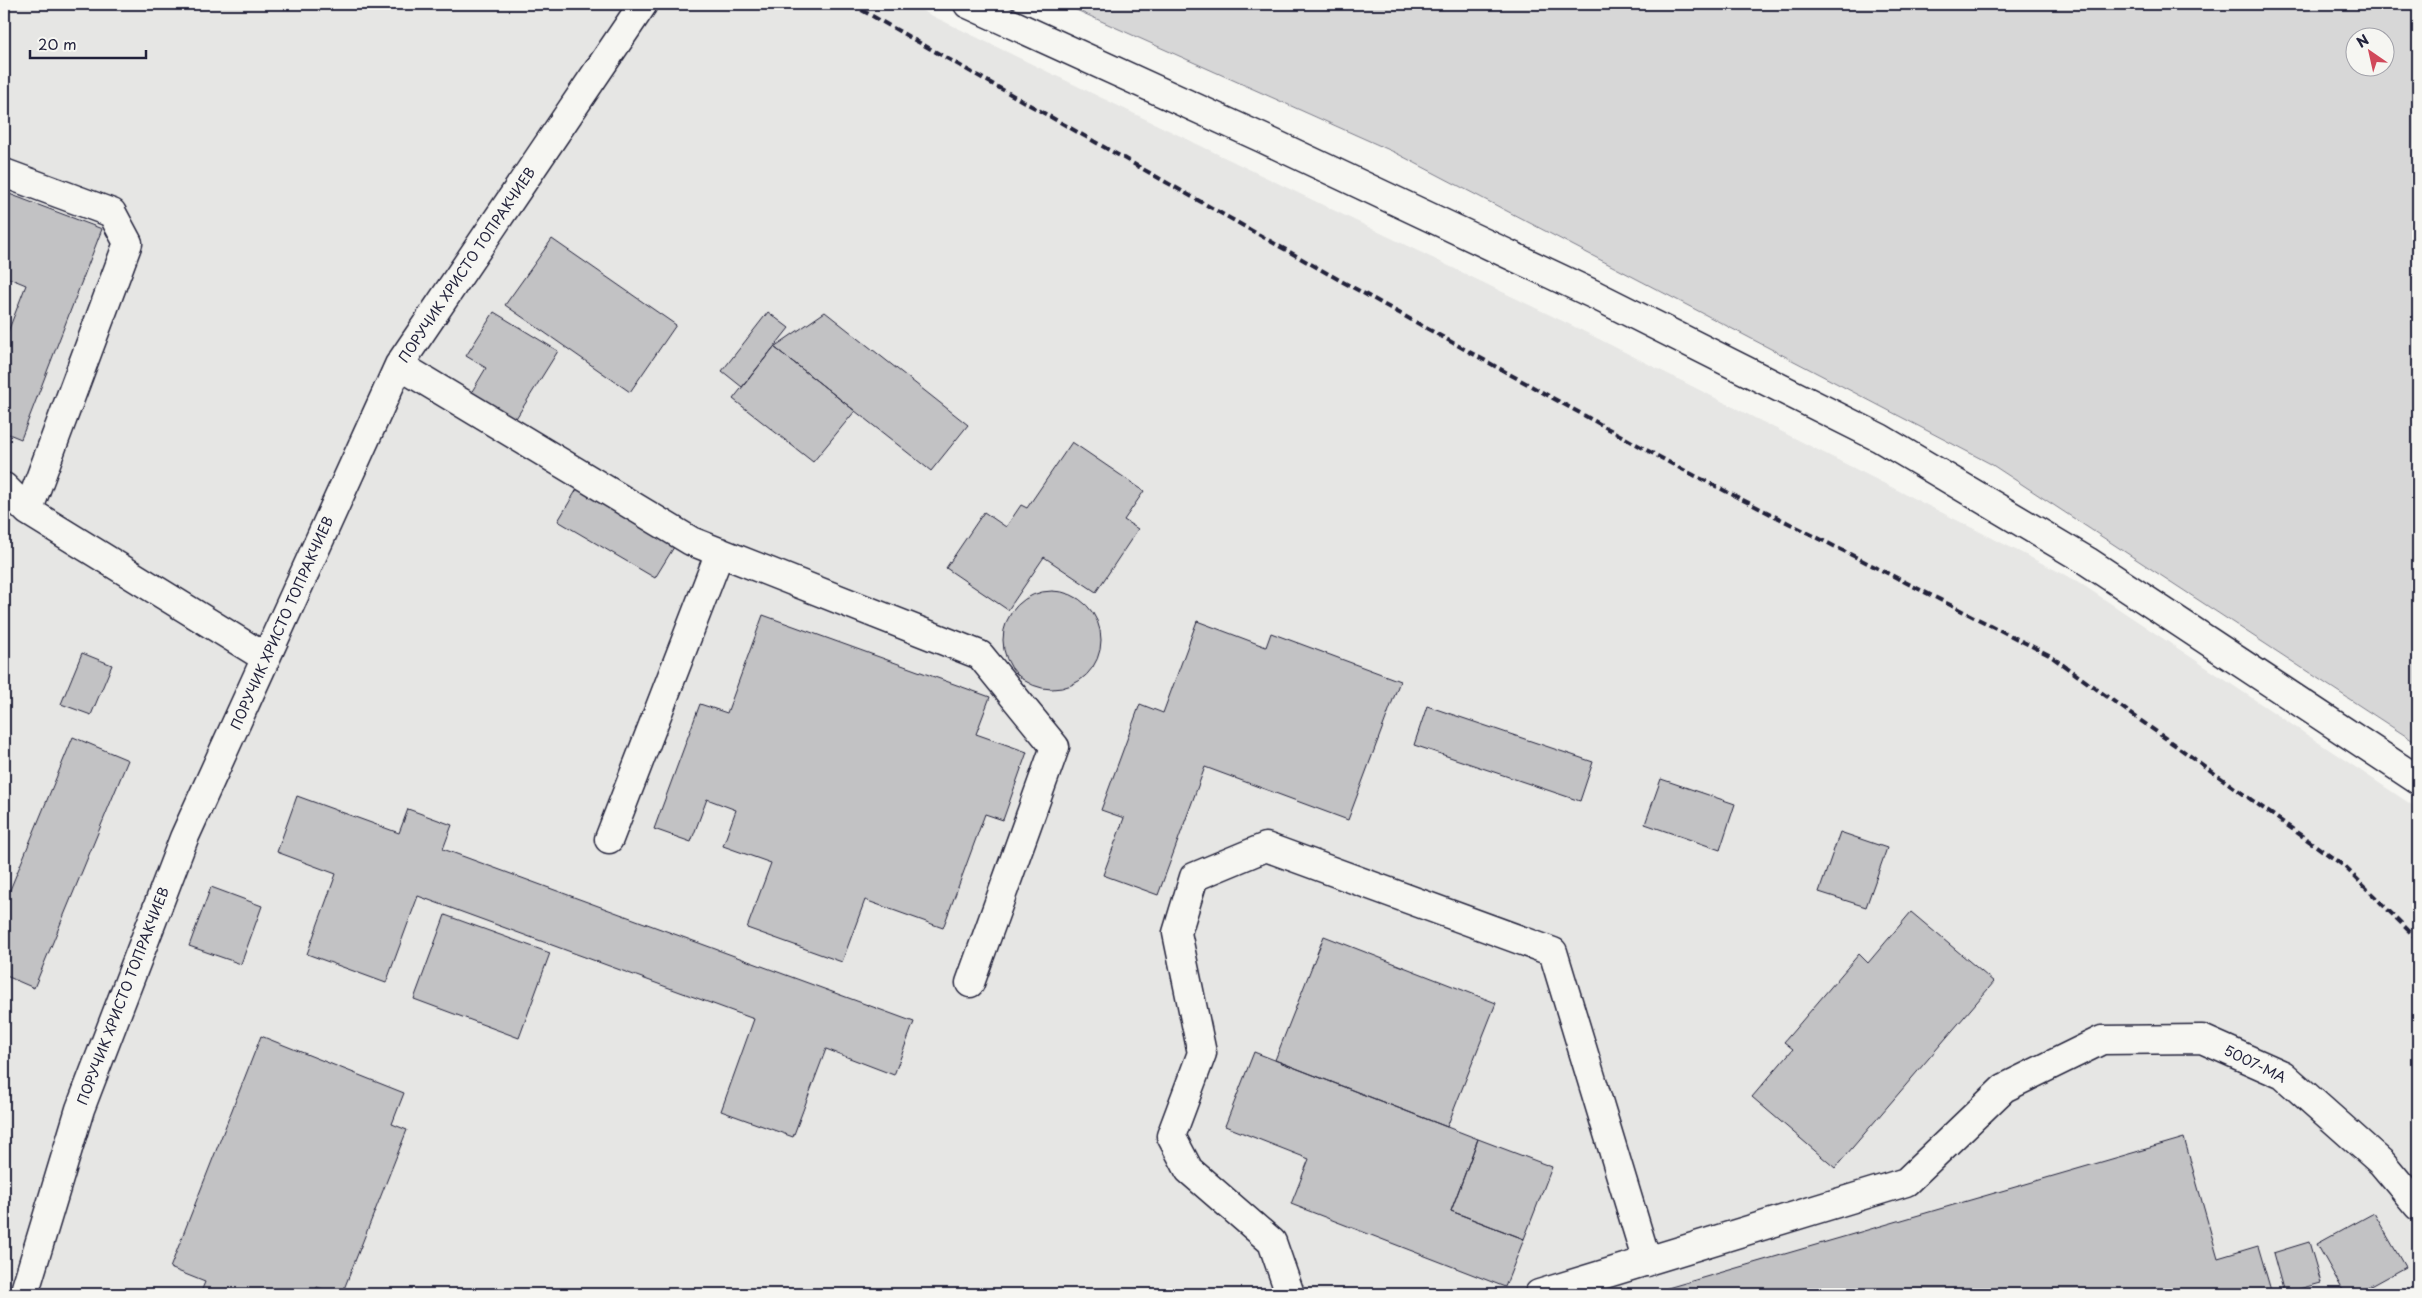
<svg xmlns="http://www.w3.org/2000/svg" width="2422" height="1298" font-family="'Playpen Sans',sans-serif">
	<rect width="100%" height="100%" fill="#f6f6f2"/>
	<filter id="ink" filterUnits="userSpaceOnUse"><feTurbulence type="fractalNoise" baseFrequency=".02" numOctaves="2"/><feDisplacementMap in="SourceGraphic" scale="10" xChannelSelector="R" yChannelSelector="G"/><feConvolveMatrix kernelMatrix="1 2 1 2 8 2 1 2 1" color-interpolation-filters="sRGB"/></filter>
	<g filter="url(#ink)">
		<path fill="#e6e6e4" d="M4,4h904l671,325 498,252 341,228v485h-2414z"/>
		<path fill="#d7d7d7" stroke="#7c7c89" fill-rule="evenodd" d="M1063,4h1355v740l-427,-280 -597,-312zM2354,38h30v30h-30z"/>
		<path fill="#c2c2c4" stroke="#22223b" d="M4,192l98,37 -81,210 -17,-7v-90l22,-57 -22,-9z
			M552,239l124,86 -46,67 -125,-87z
			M494,312l64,39 -43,69 -44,-27 15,-25 -20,-12z
			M768,312l21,16 -47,59 -20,-16z
			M825,312l143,113 -37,46 -157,-124z
			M774,347l81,64 -42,51 -80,-63z
			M1072,442l72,49 -20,29 14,9 -42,63 -52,-35 -36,53 -62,-42 38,-56 22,15 15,-22 6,3z
			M577,489l97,58 -19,31 -97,-57z
			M1003 640a49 49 0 1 1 98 0a49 49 0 1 1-98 0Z
			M763,615l227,82 -14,37 51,18 -24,68 -18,-6 -42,114 -78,-28 -23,62 -95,-34 24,-65 -48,-17 13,-36 -29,-11 -16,43 -37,-13 46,-125 27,9z
			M1197,621l69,26 5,-14 129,48 -52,139 -143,-53 -47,128 -55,-20 21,-57 -23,-8 39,-106 23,9z
			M82,653l30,12 -21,50 -30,-11z
			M1427,706l166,56 -13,39 -166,-56z
			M73,737l55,23 -94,228 -30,-13v-74l1,1z
			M1661,779l74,25 -15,46 -75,-26z
			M297,796l102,37 9,-24 44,16 -9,24 471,173 -20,53 -68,-26 -33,88 -72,-26 33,-92 -336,-123 -32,87 -79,-29 29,-80 -59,-22z
			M1840,832l47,16 -21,59 -47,-15z
			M211,887l51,19 -21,58 -52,-18z
			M1911,912l83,70 -159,186 -83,-71 41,-48 -9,-7 75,-88 9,9z
			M445,915l105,38 -31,85 -105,-39z
			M1324,936l172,67 -49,124 -172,-67z
			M261,1036l143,57 -12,31 15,6 -65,164h-6l-19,-7 -3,7h-114l5,-12 -35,-14z
			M1254,1052l224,87 -27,72 73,28 -19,48 -214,-83 18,-45 -84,-33z
			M2184,1138l34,120 40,-12 14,48h-625z
			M1478,1139l74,28 -28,72 -73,-28z
			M2374,1213l31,54 -49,27h-11l-28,-50z
			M2309,1242l12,41 -37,10 -11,-40z"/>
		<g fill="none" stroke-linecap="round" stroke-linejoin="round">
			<defs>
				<path id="minor" d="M968,4l294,134 333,157 285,143 207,123 331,219
					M4,173l108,40 16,30 -100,268
					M399,365l292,176 289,114 75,92 -85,236
					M4,487l24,24 238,147
					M609,839l111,-287
					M24,1294l56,-185 104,-271 215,-473 244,-361
					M1290,1294l-18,-52 -83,-72 -18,-34 31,-83 -25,-120 17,-56 72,-30 287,105 94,310
					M1539,1294l367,-112 98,-94 98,-48 100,-1 81,36 99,88 36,43"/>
			</defs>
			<use href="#minor" stroke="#22223b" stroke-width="31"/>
			<use href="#minor" stroke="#f6f6f2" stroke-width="28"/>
			<path stroke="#22223b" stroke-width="4" stroke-dasharray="8 4" stroke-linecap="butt" d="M851,4l474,268 347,192 377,191 295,211 74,74"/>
		</g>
	</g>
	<g text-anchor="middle" stroke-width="4.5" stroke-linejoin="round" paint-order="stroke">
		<g font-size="14" fill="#22223b" stroke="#f6f6f2">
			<text transform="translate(467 265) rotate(-56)" y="5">ПОРУЧИК ХРИСТО ТОПРАКЧИЕВ</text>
			<text transform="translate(282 623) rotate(-66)" y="5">ПОРУЧИК ХРИСТО ТОПРАКЧИЕВ</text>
			<text transform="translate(123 996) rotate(-69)" y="5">ПОРУЧИК ХРИСТО ТОПРАКЧИЕВ</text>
			<text transform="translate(2255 1064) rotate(26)" y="5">5007-МА</text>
		</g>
	</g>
	<rect width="2422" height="1298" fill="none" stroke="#f6f6f2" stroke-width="20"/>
	<rect x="10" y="10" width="2402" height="1278" fill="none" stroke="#22223b" stroke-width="2" filter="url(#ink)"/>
	<g transform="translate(2370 52) rotate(326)"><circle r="24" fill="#f6f6f2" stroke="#a1a1a9"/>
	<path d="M0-4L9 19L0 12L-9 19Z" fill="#d1495b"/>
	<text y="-8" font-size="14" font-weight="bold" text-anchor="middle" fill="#22223b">N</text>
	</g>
	<path d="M30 50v8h116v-8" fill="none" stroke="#22223b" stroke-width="2.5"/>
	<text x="38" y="50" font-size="15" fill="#22223b" stroke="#f6f6f2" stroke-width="4" paint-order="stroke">20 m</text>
</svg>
